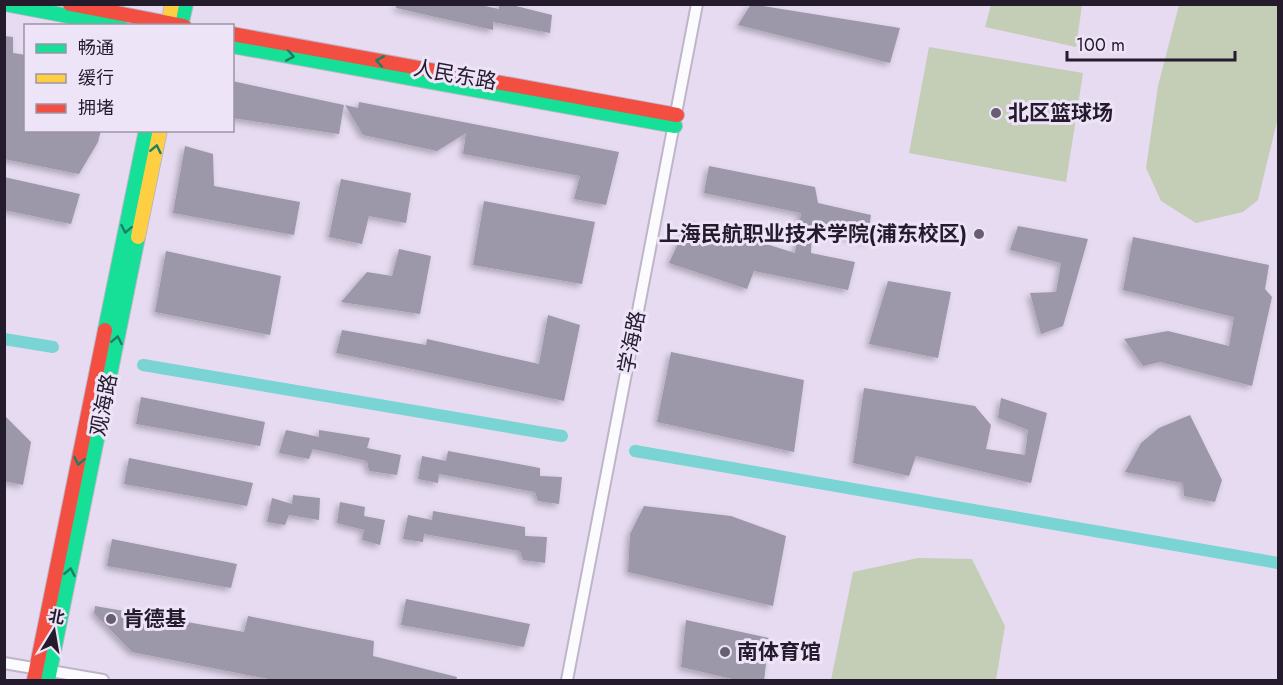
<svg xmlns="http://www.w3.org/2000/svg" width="1283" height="685" font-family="Jost,'Noto Sans SC',sans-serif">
	<defs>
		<filter id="shadow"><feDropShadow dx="-3" dy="3" stdDeviation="3" flood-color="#0004"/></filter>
	</defs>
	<rect width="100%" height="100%" fill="#e6dbf1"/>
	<path fill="#c4cdb6" d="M991,5h91l-6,42 -91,-20z
		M1179,5h99v112l-20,83 -15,12 -47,11 -35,-22 -15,-33 12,-82z
		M929,47l154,26 -17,109 -157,-29z
		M918,558l54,1 33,67 -9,54h-165l22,-108z"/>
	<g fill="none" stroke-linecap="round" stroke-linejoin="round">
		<path stroke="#7ad4d3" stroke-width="12" d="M4,339l49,8
			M143,365l419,71
			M635,451l643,112"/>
	</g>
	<path fill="#9d97aa" filter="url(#shadow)" d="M397,4h78l24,5v-5h9l44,11 -2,18 -57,-11v8l-97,-22z
		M751,4l149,24 -10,35 -152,-38z
		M4,36l9,1v16l13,2v75h75l-3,12 -19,32 -75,-15z
		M232,81l112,24 -5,29 -107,-16z
		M359,102l260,50 -13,53 -32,-6 6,-23 -117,-22 3,-21 -29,18 -74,-16 -18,-30 13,3z
		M185,146l28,8 1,32 86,16 -6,33 -121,-22z
		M709,166l106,21 3,16 53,12 -4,26 -55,-12 -1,24 44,9 -7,28 -94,-19 -7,18 -78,-26 20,-43 106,33 6,-40 -97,-20z
		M4,177l76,17 -9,30 -67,-14z
		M341,179l70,14 -5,30 -37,-7 -7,28 -33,-7z
		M484,201l111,21 -13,62 -109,-19z
		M1018,226l70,13 -25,87 -22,8 -11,-41 26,-1 5,-29 -51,-13z
		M1133,237l136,28 -4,24 7,8 -20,89 -92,-24 -17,4 -19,-27 44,-8 61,15 5,-29 -111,-27z
		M399,249l32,7 -11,58 -79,-12 26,-30 25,4z
		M166,251l115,25 -11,59 -115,-23z
		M888,281l63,11 -13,66 -69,-14z
		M548,315l32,10 -16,76 -228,-48 6,-23 84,15 1,-6 112,25z
		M671,352l133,28 -10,72 -137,-30z
		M864,388l111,18 16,19 -5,24 39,6 3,-25 -30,-12 3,-20 46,15 -16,70 -115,-27 -7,20 -56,-13z
		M141,397l124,25 -5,24 -124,-22z
		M4,415l27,27 -8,43 -19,-4z
		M1190,415l32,65 -7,22 -31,-6 -1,-13 -58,-11 16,-29 18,-15z
		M286,430l33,7v-7l51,8 -3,10 34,7 -4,20 -28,-4 -2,-10 -54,-12 -4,10 -30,-6z
		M448,451l92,17v8l22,1 -3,27 -21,-3 -3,-9 -96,-18 -1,9 -20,-4 4,-23 24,5z
		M129,458l124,25 -6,23 -123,-22z
		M293,495l27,3 -1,22 -30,-5 -4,10 -18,-3 5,-24 20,6z
		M340,502l25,5 -1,9 21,4 -5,25 -18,-5 2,-10 -27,-7z
		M644,506l87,10 55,20 -13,70 -145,-34 2,-38z
		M433,511l92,16v9l22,1 -2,26 -22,-3 -3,-9 -96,-17 -1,8 -20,-3 5,-24 24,5z
		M112,539l125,25 -6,24 -124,-22z
		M406,599l124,25 -6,23 -123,-22z
		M95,606l149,26 4,-16 126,25 -1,15 84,21 -1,4h-178l-146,-29 -38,-39z
		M686,620l83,18 -5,43h-23l-60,-14z"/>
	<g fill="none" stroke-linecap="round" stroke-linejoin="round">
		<defs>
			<path id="street" d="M4,663l99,17
				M567,680l130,-676"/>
			<path id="fast" d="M5,4l116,22
				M181,26l5,-22
				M232,46l443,80
				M105,330l41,-200
				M48,680l90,-443"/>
			<path id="slow" d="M168,26l4,-22
				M138,237l22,-107"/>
			<path id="jam" d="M70,4l114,22
				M232,34l445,81
				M34,680l71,-350"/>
		</defs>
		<use href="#street" stroke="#beb5c8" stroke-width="14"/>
		<use href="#fast" stroke="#beb5c8" stroke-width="16"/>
		<use href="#slow" stroke="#beb5c8" stroke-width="16"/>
		<use href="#jam" stroke="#beb5c8" stroke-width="16"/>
		<use href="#street" stroke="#fbfafd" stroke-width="10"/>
		<use href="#fast" stroke="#16e098" stroke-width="14"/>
		<use href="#slow" stroke="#ffcf43" stroke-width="14"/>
		<use href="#jam" stroke="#f24e42" stroke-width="14"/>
	</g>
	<defs><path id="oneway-chevron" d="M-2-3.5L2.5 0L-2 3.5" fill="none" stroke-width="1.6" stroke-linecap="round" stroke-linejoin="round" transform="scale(1.5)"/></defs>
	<g stroke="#1d7e62">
		<use href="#oneway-chevron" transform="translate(290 56) rotate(10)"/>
		<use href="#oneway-chevron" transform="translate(380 61) rotate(-170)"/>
		<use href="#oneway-chevron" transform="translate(156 149) rotate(-78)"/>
		<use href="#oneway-chevron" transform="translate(126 229) rotate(101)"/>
		<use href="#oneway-chevron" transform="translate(117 340) rotate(-79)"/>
		<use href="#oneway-chevron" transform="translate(79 461) rotate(102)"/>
		<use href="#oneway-chevron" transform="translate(70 572) rotate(-79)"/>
	</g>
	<g fill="#685e72" stroke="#eee4f8" stroke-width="2">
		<circle cx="996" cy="113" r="6"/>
		<circle cx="979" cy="234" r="6"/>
		<circle cx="111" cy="619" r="6"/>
		<circle cx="725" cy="652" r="6"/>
	</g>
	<g text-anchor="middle" stroke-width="6" stroke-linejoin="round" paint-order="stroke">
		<g font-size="21" fill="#241b2d" stroke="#eee4f8">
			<text transform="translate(455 75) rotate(10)" y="7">人民东路</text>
			<text transform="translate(632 342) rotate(-79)" y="7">学海路</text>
			<text transform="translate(104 405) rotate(-79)" y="7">观海路</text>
		</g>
		<g font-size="21" font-weight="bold" fill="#241b2d" stroke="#eee4f8" text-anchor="start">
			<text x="1008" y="120">北区篮球场</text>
			<text x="967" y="241" text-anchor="end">上海民航职业技术学院(浦东校区)</text>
			<text x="123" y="626">肯德基</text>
			<text x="737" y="659">南体育馆</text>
		</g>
	</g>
	<rect width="1283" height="685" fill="none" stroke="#241b2d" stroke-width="12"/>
	<rect x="24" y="24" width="210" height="108" fill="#eee4f8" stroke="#9d94a7" stroke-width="1.5"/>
	<rect x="36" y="44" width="30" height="9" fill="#16e098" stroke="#9d94a7" stroke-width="1.5"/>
	<text x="78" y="54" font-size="18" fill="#241b2d">畅通</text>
	<rect x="36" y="74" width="30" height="9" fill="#ffcf43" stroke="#9d94a7" stroke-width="1.5"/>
	<text x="78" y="84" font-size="18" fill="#241b2d">缓行</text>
	<rect x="36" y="104" width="30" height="9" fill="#f24e42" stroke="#9d94a7" stroke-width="1.5"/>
	<text x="78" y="114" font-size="18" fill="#241b2d">拥堵</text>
	<g transform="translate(54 631) rotate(11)" stroke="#eee4f8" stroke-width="4.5" paint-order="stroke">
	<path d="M0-4.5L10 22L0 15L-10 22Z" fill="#241b2d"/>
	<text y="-9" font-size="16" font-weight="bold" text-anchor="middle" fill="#241b2d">北</text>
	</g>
	<path d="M1067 51v9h168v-9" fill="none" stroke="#241b2d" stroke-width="3"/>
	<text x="1076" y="51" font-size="18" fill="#241b2d" stroke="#eee4f8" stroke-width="4.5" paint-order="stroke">100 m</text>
</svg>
